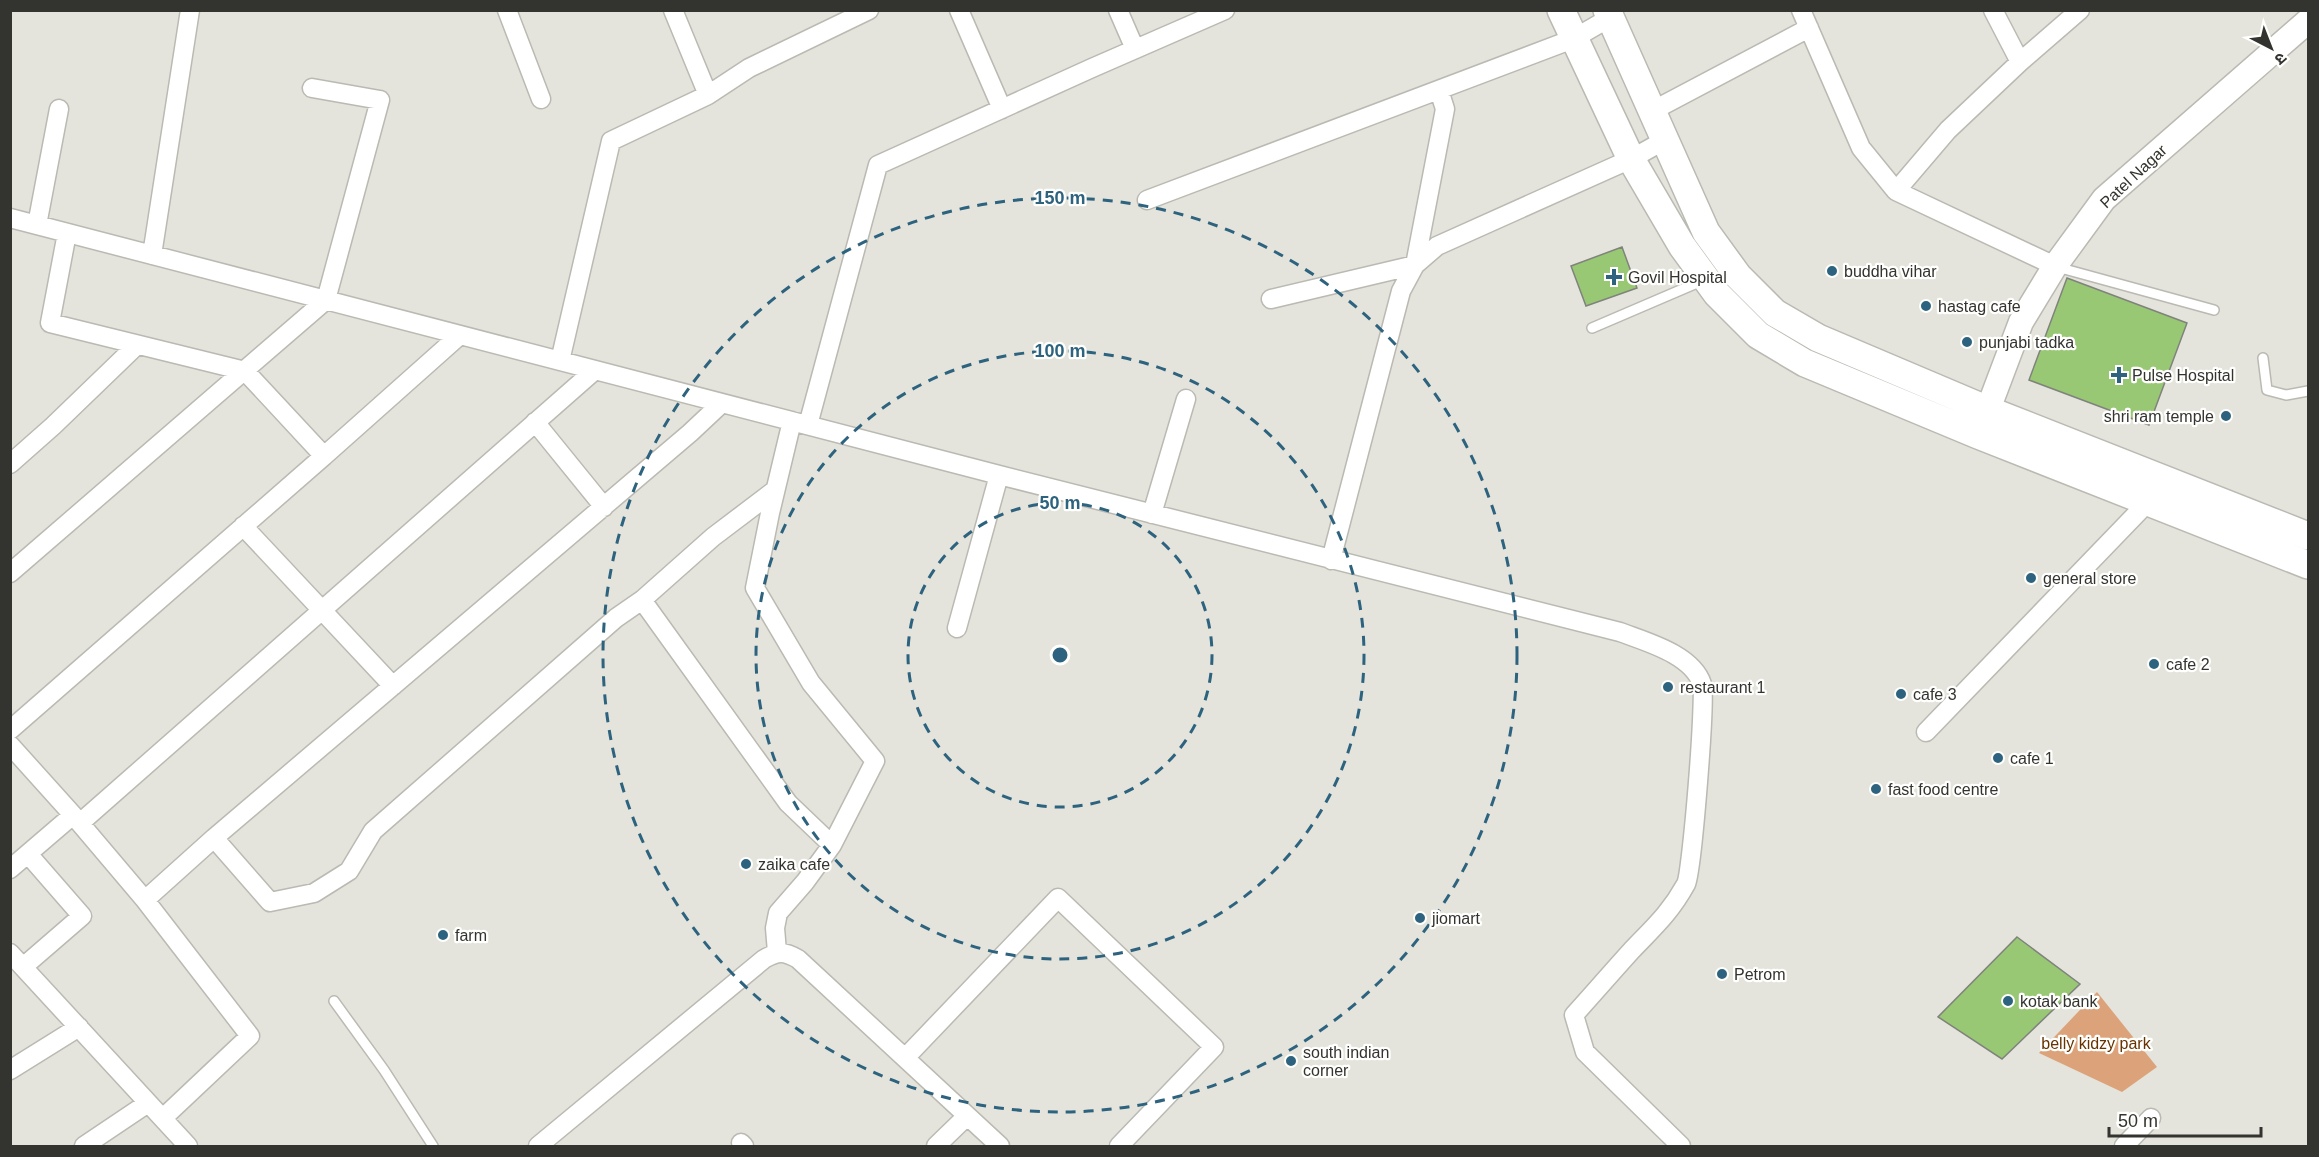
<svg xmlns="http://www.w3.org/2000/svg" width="2319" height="1157" font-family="Arial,'Noto Sans Devanagari',sans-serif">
	<rect width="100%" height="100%" fill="#e4e4dc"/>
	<path fill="#dca37a" d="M2097,992l60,75 -35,25 -83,-39z"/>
	<path fill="#99c875" stroke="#7f837c" stroke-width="1.5" d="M1622,247l15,41 -51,18 -15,-40z
		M2067,278l120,45 -38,102 -120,-45z
		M2017,937l63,47 -78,75 -64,-42z"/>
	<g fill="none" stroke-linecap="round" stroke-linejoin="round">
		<defs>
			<path id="service" d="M2057,267l157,43
				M1592,328l112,-48
				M2263,358l4,32 19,5 22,-4
				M334,1001l50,69 49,76"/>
			<path id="minor" d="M507,10l34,89
				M673,10l35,85 41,-27 120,-58
				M959,10l43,99
				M1118,10l17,39
				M1801,10l60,138 35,43
				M1993,10l27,52
				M1652,111l157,-83
				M1147,200l426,-161 38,-22
				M10,218l989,257 621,157c26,10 72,22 82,52 4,15 -10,188 -16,200 -16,29 -32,43 -54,66 -20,22 -39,44 -58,65l11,37 96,94
				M37,225l22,-116
				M67,233l-17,90 195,48 79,85 136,-121
				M152,255l38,-245
				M2055,266l-159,-75 52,-61 72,-68 60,-52
				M1271,299l144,-34 30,-156 -6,-19
				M560,361l51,-220 97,-46
				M722,403l-32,30 -476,405 56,64 44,-9 35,-22 24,-40 243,-213 26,-18 146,203 44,42
				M535,422l69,85
				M808,425l70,-260 214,-97 133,-58
				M10,464l43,-38 84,-81
				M1152,514l34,-115
				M243,526l150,160
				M1331,560l70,-269 14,-26 22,-19 194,-87 34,-19
				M10,573l316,-273 54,-200 -68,-12
				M642,600l71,-63 62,-47
				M957,628l42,-153
				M10,730l314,-274
				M1926,732l222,-230
				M10,745l63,70
				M80,823l515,-453
				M10,869l63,-54 72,85
				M777,952l-2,-24 3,-15 27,-31 27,-37 43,-84 -64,-78 -56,-95 15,-75 22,-92
				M10,953l178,193
				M23,967l59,-51 -54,-62
				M905,1058l153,-160 156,149 -95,99
				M10,1070l69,-43
				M163,1118l87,-82 -105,-136 69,-62
				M741,1143l3,3
				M84,1146l64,-43
				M538,1146l226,-187c14,-8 20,-8 34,0l202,187
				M936,1146l31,-30
				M2124,1146l27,-28"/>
			<path id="tertiary" d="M1981,428l40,-106 34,-56 49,-67 204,-178"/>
			<path id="secondary" d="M1561,10l70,149 51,87 35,48 41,41 47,28 173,72 330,130
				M1607,10l99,222 32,44 37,37 43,25 170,72 320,126"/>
		</defs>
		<use href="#service" stroke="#babab2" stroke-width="12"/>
		<use href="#minor" stroke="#babab2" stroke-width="21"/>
		<use href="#tertiary" stroke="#babab2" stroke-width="27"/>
		<use href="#secondary" stroke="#babab2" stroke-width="30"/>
		<use href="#service" stroke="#fff" stroke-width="9"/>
		<use href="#minor" stroke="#fff" stroke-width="18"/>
		<use href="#tertiary" stroke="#fff" stroke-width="24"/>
		<use href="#secondary" stroke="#fff" stroke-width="27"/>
	</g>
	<g fill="none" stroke="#2d637e" stroke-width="3" stroke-dasharray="10 8">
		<circle cx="1060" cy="655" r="152"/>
		<circle cx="1060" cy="655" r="304"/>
		<circle cx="1060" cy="655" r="457"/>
	</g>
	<g fill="#2d637e" stroke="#fffffe" stroke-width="2">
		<circle cx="1832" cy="271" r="6"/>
		<path d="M1611 268h6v6h6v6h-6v6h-6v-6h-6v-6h6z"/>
		<circle cx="1926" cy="306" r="6"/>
		<circle cx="1967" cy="342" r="6"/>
		<path d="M2116 366h6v6h6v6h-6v6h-6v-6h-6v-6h6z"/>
		<circle cx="2226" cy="416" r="6"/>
		<circle cx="2031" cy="578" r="6"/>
		<circle cx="2154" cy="664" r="6"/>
		<circle cx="1668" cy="687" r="6"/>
		<circle cx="1901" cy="694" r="6"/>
		<circle cx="1998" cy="758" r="6"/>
		<circle cx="1876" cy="789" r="6"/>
		<circle cx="746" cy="864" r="6"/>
		<circle cx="1420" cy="918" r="6"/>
		<circle cx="443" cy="935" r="6"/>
		<circle cx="1722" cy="974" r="6"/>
		<circle cx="2008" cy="1001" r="6"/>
		<circle cx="1291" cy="1061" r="6"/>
	</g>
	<g text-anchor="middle" stroke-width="4.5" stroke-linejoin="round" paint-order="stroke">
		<g font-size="16" fill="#333330" stroke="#fffffe">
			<text transform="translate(2133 176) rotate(-43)" y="6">Patel Nagar</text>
		</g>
		<g font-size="16" fill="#333330" stroke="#fffffe" text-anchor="start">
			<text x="1844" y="277">buddha vihar</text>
			<text x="1628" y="283">Govil Hospital</text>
			<text x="1938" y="312">hastag cafe</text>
			<text x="1979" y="348">punjabi tadka</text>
			<text x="2132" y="381">Pulse Hospital</text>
			<text x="2214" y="422" text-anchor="end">shri ram temple</text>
			<text x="2043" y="584">general store</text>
			<text x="2166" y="670">cafe 2</text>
			<text x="1680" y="693">restaurant 1</text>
			<text x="1913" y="700">cafe 3</text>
			<text x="2010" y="764">cafe 1</text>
			<text x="1888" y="795">fast food centre</text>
			<text x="758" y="870">zaika cafe</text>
			<text x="1432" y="924">jiomart</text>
			<text x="455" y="941">farm</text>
			<text x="1734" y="980">Petrom</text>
			<text x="2020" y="1007">kotak bank</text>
			<text x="1303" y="1058">south indian<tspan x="1303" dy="18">corner</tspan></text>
		</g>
		<g font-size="16" fill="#663301" stroke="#fffffe">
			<text x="2096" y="1049">belly kidzy park</text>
		</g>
	</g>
	<circle cx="1060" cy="655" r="9" fill="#2d637e" stroke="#fffffe" stroke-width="3"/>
	<g font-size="18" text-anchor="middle" font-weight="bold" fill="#2d637e" stroke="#fffffe" stroke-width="4.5" stroke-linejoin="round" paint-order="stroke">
		<text x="1060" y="204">150 m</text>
		<text x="1060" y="357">100 m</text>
		<text x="1060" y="509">50 m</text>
	</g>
	<rect width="2319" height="1157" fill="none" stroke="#333330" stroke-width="24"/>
	<g transform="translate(2271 48) rotate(138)" stroke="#fffffe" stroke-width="4.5" paint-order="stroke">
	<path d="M0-4.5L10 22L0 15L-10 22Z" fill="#333330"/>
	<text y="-9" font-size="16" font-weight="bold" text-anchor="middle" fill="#333330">उ</text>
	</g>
	<path d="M2109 1127v9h152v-9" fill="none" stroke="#333330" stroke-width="3"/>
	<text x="2118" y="1127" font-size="18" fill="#333330" stroke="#fffffe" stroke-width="4.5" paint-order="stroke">50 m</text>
</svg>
